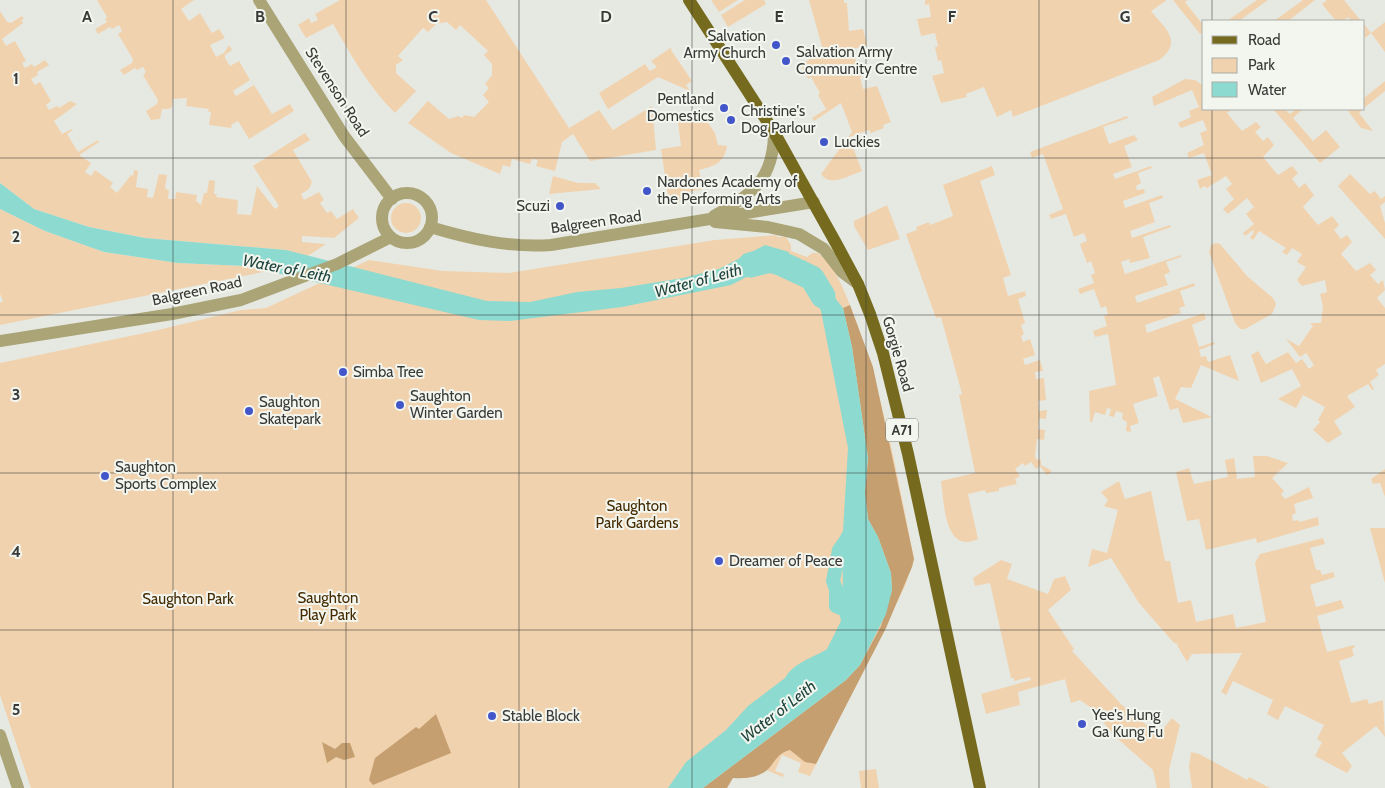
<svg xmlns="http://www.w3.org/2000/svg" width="1385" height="788" font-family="Cabin,sans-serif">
	<rect width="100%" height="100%" fill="#e6e9e2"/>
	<path fill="#f1d2ae" d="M97,0h97l-13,9 8,12 11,-8 12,20 7,-4 6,9 -15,7 6,12 8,-4 5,-8 3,5 -7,5v3l5,8 9,-5 11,19 -17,11 3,5 18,-11 18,29 18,-10 4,7 -45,28 -11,-18 -7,4 1,3 -23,-3 2,-13h-3l1,-3 -23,-3 1,-8 -14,1 -1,8 -3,2h-7l-2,10 -9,1 -5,-9 11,-7 1,-4 -15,-25 3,-3 -3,-5 -6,3 -2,-2 -11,7 -4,-5 12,-7 1,-4 -15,-25 4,-3 -3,-6 -7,4 -2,-2 -12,7 -3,-5 12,-7 -2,-3 2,-2z
		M340,0h146l83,128 30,-18 14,20 39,-24 4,44 -66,11 -17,-27 -11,8 -7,29 -19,-5 2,-6 -6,-1 -2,5 -18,-5 -2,8 -7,-2 -3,9 -49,-21 -43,-30 20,-22 21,18 9,-3 4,2 2,-3 10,2 15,-15 -6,-7 6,-7 -4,-4 7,-9v-11l-8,-9 4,-4 -28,-26 -4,5 -9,-8 -11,2 -8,8 -5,-4 -25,28 5,4 -7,5v8l20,18 -21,22c-25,-24 -44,-58 -62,-89l-27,14 -8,-13 11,-7 2,5 7,-3 -3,-6z
		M711,0h27l-19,12z
		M745,0h19l2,4 -38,23 -7,-12z
		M809,0h35v3h3l2,28 14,-2 4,16 -14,4 3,12h4l3,15 -3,1 3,12 14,-3 14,36 -8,3 1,3 -13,5 -2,-3 -20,7 13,34c-12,4 -32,17 -41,3l31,-42 -11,-29 -27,18 -2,-3 14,-9 -8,-14 2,-2 -9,-16 -3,2 -7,-14 22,-15z
		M925,0h242l-16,11c14,18 33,30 8,49l-146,57 -2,-7 -14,7 -13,-30 -18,7 1,3 -26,6 -9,-27 12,-3 -3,-13 -3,1 -3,-14 3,-1 -3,-13 -14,3 -4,-17 14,-2 -2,-13 -4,1z
		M1173,0h15l-3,2 19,24v5l-4,3z
		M1257,0h11l-29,21h-12z
		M1303,0h12l-27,21h-14z
		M1327,0h17l17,21h-10l-3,-4 -5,4h-7l-14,-17z
		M0,11l7,11 4,1 11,-7 2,3 -3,1 2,3 -21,16 4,7 9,-5 11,20 -4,2 3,5 7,-4 2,3 11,-7 4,5 -12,7 1,3 -7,4 4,6 5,-3 11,19 -5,4 3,5 8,-4 2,2 11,-7 7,3 -23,17 8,13 10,-5 1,1 -6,4 11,18 20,-12 1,2 -20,13 12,8 -6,9 6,4 4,-6 18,13 -3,4 7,6 14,-18 2,1 1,-6 4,1 -2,16 12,2 -1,8 6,1 6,-24 8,1 -2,13 4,3 -1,8h7l1,-7 21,3 -1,6 5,4 3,-12h3l2,-13 6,1 -1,13h3l-1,3 22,3 -1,14 14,1 6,-29 18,23 4,-3 -26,-40 52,-33 5,7 -17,10 19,32 -3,7 -8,5 3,6 15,-8 5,8 -4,3 7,10 4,-2 6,8 16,-10 6,9 -25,20 -32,-2v6l24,2 -20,13 -20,-7 -141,-12 -56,-11 -55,-18 -34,-26z
		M1385,22v30l-14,-19 -6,5 -1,-14 7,9z
		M672,47l-1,3 21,31 -6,4 4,6 -32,-14 -50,32 -9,-16 46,-29 5,7 7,-4 -6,-6z
		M1185,79l10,1 9,6v23h28l-5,4 15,18 14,-9 5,5 -6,5 8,9 5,-4 6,8 -11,12 15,18 14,-9 6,7 -6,6 7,9 6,-5 9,12 -11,12 15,18 14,-9 7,9 -5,5 7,9 6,-4 5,7 -11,12 15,17 14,-8 6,7 -6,5 8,9 5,-4 2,10 -8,8 8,10v56l-9,6 3,5 -9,7 4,7 -2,1 -4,-6 -21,12 8,11 -21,14 8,13 -14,9 -15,-13 7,-8 -2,-2 7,-13 -22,-12 -7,13 -18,-9 23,-13 -9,-17 -31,14 -10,-28 7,-4 8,13 22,-12 8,11 6,-4 7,10 5,-4 -8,-12 -6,4 -14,-18 13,7 14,-20 -3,-3h11l2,-17 -3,-12 7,-2 -2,-12 -23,6 -5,-6 9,-13 -9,-5 5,-8 -10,-6 -5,7 -5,-3 4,-4 -27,-17 -6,9 -3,-2 4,-6 -1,-2 -8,6 -2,-3 11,-9 -8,-10 8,-7 -7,-9 -19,16 -5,-5 11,-10 -8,-10 6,-5 -6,-8 -19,12 -3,-2 -4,3 -3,-9 15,-5 -8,-22 -15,5 -2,-5 17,-8 -4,-12 7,-3 -4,-10 -22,8 -3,-5 13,-6 -2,-6 10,-4 -7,-17 -38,16 -2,-9z
		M1385,81v10l-21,17v-10z
		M698,108l17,25 3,12 9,1c-3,17 -12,20 -28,24l4,19 -15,3 1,8 -20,3 -8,-54 20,-3 -3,-24z
		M1273,109h12l5,5 6,-5h7l-10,9 20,23 13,-11 14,17 -20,16z
		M1351,109h12l-4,4 14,18 -12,-3 -13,-17z
		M1127,116l1,2 -25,9 6,17 25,-9 4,5 -14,6 8,21 -19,7 2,5 36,-13 1,2 -14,5 3,10 -5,3 1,4 7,-1 1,4 -22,8 2,7 37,-13 1,3 -14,5 6,19 -25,9 2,7 38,-13 1,2 -28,10 7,21 -20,5 -1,-4 -8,3 4,12 56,-19v2l-15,5 4,10 -6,3 4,10 -33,11 2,7 57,-20 1,3 -15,5 5,15 -6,2 2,5 -36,12 2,8 57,-20 2,6 -14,6 7,22 15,-5 1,2 -16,6 2,7 5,-1 2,6 22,-7 9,26 -38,-16 -10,23 -10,-1 -6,12 37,18 -29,6 -5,-15 -8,2 -11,-34 -6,2 5,18 -25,8 6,19 -9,3 1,6 -5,-1 1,-9 -5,-3 1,-6 -7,-2 -2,6 -5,-1 2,-7 -4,-1 -2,7 -10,-3 -3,10h-2l-1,-31 27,-6 -8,-51 -13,3 -2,-6 14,-5 -3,-10 4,-2 -2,-8 -5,2 -7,-19 -14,5 -2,-5 16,-6 -3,-8 4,-2 -4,-12 -4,2 -7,-19 7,-3 -3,-8 -10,4 -8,-23 -15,5 -2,-4 14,-6 -20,-55 -11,4 -2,-6z
		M992,166l3,9 -15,6 31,94 -8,3 5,18 17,-5 1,5 -8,3 7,24 -4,2 3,9 -3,2 2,6 7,-3 5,16 -12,4 2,6 15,-5 3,11 -8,1 1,7 8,-1 2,22 -8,1 1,10 8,-1 -1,9 -7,-1 -1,11 7,1 -1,10 -7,-1 -2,17 1,3 5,1v5l11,6 -5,4 -7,-9 -4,3 -5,-7 -6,4 -2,-3 -8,6 5,7 -5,3 2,5 -18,4v3l-13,2 -1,-3 -17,4 10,45c-34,16 -34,-38 -37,-58l34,-8 -16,-78 3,-1 -21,-77 -5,1 -30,-84 11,-4 -1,-3 13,-5 1,3 23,-9 -10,-31z
		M1350,174l20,20 5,-3 6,8 4,-3v6l-5,4 5,17v16l-47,-53z
		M553,176l25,7h17l6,6 -52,5z
		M391 218a15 15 0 1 1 30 0a15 15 0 1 1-30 0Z
		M887,205l13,34 -32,11 -14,-24v-5z
		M0,209l45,22 59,21 74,11 68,3 22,5 -268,54v-22l3,-2 -3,-7z
		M777,235v2h9l5,8v6l16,6 5,-4h6c21,18 29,44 38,69 28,76 42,157 58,237l-9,27 -95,190 -12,-4 3,-9 -19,-8 -7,16 9,3 -1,3 -34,-14 -40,25h-678l-31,-93v-332l154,-32 87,-21 25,-2 103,-48 74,11 66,2 206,-33z
		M1216,243l4,1 27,32 26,22 3,6 -4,10 -27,15h-5l-5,-6 -26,-71 2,-7z
		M1253,456h14l21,7 -16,15 12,13 -3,3 4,5 24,-12 4,11 -19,6 2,9 -4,2 1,6 6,-1v2l19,-5 1,8 -62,18 -1,-5 -50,12 -7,-31 -12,2 -11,-49 13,-4 5,16 34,-7 -3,-17 9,-2 3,21 18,-2z
		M1385,469v28l-5,-14 -7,1 -2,-5z
		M1119,481l6,18 26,-8 14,70h5l8,42 13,-3 5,22 37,-8 3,14 30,-6 -11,-59 5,-9 63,-16 2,6 -15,4 6,22h4l2,5 11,-3 2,5 -25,8 6,22 25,-7 3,8 -27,8 10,36 27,-7 1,2 -3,2 2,7 -15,5 12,42 16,-4 2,5 14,-4 2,37 -9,-11 -34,27 10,13 -5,7 -32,-17 7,-14 -5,-3 7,-14 -39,-19 -7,14 -11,-6 6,-14 -40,-19 -7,14 -5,-3 21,-39 -50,1 -5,8 -10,-17 1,-1 -4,-1 -35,-40 -28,-45 -23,9 4,-18 15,4 11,-43 -14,-4 4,-6 -7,-8z
		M1370,528h15v55z
		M1001,560l11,4 -5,15 41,15 6,-15 11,-3 6,14 -23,20 26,39 -2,2 50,54 34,28 3,1 13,-16 8,7 -11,45 1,18h-13l-4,-18 -35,-31 -28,-32 -10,-7 -9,3 -6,-24 -47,13 2,13 -34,9 -5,-20 50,-14 -1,-3 -16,4v-3h-3l-21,-95 -15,3 -2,-8z
		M1191,752l8,2 43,23 5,3 2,-3 21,11h-78l-3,-21z
		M876,769l3,19h-18l-2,-17z"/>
	<path fill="#c69f70" d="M850,305l23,62 41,192 -2,8 -26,61 -70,136 -11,-2 -15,-12c-11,3 -13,8 -20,17 -9,11 -25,12 -37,11l-6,10h-24l143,-108 14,-15 21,-39 11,-36 -1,-17 -13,-36 -10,-18 -3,-26 3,-35 -16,-111 -9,-39z
		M436,714l15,39 -78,32 -4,-5 6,-22 41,-31 3,2z
		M322,742l13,7 7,-6h8l5,14 -11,3 -8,-3 -9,6z"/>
	<path fill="#8cdad0" d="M0,183l34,26 55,18 56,11 141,12 201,51 43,1 47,-10 44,-4 62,-10 36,-9 46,-24 24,7 -9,20 -4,2 -14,-5 -31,16 -109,22 -112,14 -31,-1 -233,-54 -68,-3 -74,-11 -59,-21 -45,-22z
		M805,260l38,48 9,39 16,111 -3,35 3,26 10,18 13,36 1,17 -6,24 -26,51 -14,15 -143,108h-35l18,-26 40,-32 22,-24 37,-28c9,-16 28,-20 42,-29l14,-28 -3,-14 5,-23 -1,-27 3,-7 -7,-10 5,-9 5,-83 -27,-137 -9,-22 -15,-7z"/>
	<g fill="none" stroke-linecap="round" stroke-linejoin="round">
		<path stroke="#8cdad0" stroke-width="14" d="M854,535l-5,1 -10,14 -6,31 3,8v17l19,8"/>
		<path stroke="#8cdad0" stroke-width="25" d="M750,265l20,-5 10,3 32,15 11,18"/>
		<path stroke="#aba476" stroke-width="12" d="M259,0l85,136 48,63
			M382 218a25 25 0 1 1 50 0a25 25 0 1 1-50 0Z
			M714,216c38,-22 60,-36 60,-84
			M715,222l53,5 31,7 25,15 18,23 16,12
			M430,227c40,12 80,21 121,18l263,-43
			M0,341l172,-27 69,-14 96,-36 54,-27
			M0,735l18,53"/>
		<path stroke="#766a1e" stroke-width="12" d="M689,0l85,132 63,113 21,39 12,30 13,39 25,101 72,334"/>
	</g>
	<path fill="none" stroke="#393a38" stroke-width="1" stroke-opacity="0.55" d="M173,0v788M346,0v788M519,0v788M692,0v788M866,0v788M1039,0v788M1212,0v21M1212,109v679M0,158h1385M0,315h1385M0,473h1385M0,630h1385"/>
	<g fill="#4256c9" stroke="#f3f6ef" stroke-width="2">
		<circle cx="776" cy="45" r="5"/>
		<circle cx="786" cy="61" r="5"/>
		<circle cx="724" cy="108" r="5"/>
		<circle cx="731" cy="120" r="5"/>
		<circle cx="824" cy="142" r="5"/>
		<circle cx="647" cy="191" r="5"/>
		<circle cx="560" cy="206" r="5"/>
		<circle cx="343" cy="372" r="5"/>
		<circle cx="400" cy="405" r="5"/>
		<circle cx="249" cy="411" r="5"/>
		<circle cx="105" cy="476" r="5"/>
		<circle cx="719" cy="561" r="5"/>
		<circle cx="492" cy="716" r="5"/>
		<circle cx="1082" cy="724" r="5"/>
	</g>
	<g text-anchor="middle" stroke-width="4" stroke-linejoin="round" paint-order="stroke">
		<rect fill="#f3f6ef" stroke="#71726f" stroke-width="1" x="886" y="418.5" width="32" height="23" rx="4"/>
		<g font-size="14" font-weight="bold" fill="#393a38">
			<text x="902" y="435">A71</text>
		</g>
		<g font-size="15" fill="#393a38" stroke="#f3f6ef" text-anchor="start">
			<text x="766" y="41" text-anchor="end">Salvation<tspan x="766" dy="17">Army Church</tspan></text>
			<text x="796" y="57">Salvation Army<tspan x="796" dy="17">Community Centre</tspan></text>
			<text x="714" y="104" text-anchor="end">Pentland<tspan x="714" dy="17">Domestics</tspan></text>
			<text x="741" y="116">Christine's<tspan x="741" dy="17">Dog Parlour</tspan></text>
			<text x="834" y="147">Luckies</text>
			<text x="657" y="187">Nardones Academy of<tspan x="657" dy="17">the Performing Arts</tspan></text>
			<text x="550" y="211" text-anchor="end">Scuzi</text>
			<text x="353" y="377">Simba Tree</text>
			<text x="410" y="401">Saughton<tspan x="410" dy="17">Winter Garden</tspan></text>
			<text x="259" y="407">Saughton<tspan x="259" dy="17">Skatepark</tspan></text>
			<text x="115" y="472">Saughton<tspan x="115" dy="17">Sports Complex</tspan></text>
			<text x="729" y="566">Dreamer of Peace</text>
			<text x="1092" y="720">Yee's Hung<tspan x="1092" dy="17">Ga Kung Fu</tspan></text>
			<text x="502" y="721">Stable Block</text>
		</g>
		<g font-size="15" fill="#393a38" stroke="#f3f6ef">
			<text transform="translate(337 92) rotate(57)" y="5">Stevenson Road</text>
			<text transform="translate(596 222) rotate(-8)" y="5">Balgreen Road</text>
			<text transform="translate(197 291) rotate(-12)" y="5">Balgreen Road</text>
			<text transform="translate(898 354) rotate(74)" y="5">Gorgie Road</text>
		</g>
		<g font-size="15" fill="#442a01" stroke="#f3f6ef">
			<text x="637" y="511">Saughton<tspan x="637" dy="17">Park Gardens</tspan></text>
			<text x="328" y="603">Saughton<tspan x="328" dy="17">Play Park</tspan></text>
			<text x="188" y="604">Saughton Park</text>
		</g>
		<g font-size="16" font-style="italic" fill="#1e433e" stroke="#f3f6ef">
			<text transform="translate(287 268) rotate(11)" y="6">Water of Leith</text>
			<text transform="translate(698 280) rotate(-15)" y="6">Water of Leith</text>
			<text transform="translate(778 711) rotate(-38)" y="6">Water of Leith</text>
		</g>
	</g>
	<g font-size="16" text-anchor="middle" font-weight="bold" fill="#393a38" stroke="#f3f6ef" stroke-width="4" stroke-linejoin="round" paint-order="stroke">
		<text x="87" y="22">A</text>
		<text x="260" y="22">B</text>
		<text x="433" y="22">C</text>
		<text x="606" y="22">D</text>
		<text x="779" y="22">E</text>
		<text x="952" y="22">F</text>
		<text x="1125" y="22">G</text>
		<text x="16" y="84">1</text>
		<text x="16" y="242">2</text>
		<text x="16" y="400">3</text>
		<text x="16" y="557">4</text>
		<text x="16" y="715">5</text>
	</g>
	<rect x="1202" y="20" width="162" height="90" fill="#f3f6ef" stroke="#a9aba6"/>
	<rect x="1212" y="36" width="25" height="8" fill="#766a1e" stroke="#a9aba6"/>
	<text x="1248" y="45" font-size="15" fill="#393a38">Road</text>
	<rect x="1212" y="58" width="25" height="15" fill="#f1d2ae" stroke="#a9aba6"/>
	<text x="1248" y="70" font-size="15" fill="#393a38">Park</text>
	<rect x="1212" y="82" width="25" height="15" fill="#8cdad0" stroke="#a9aba6"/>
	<text x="1248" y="95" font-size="15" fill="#393a38">Water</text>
</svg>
